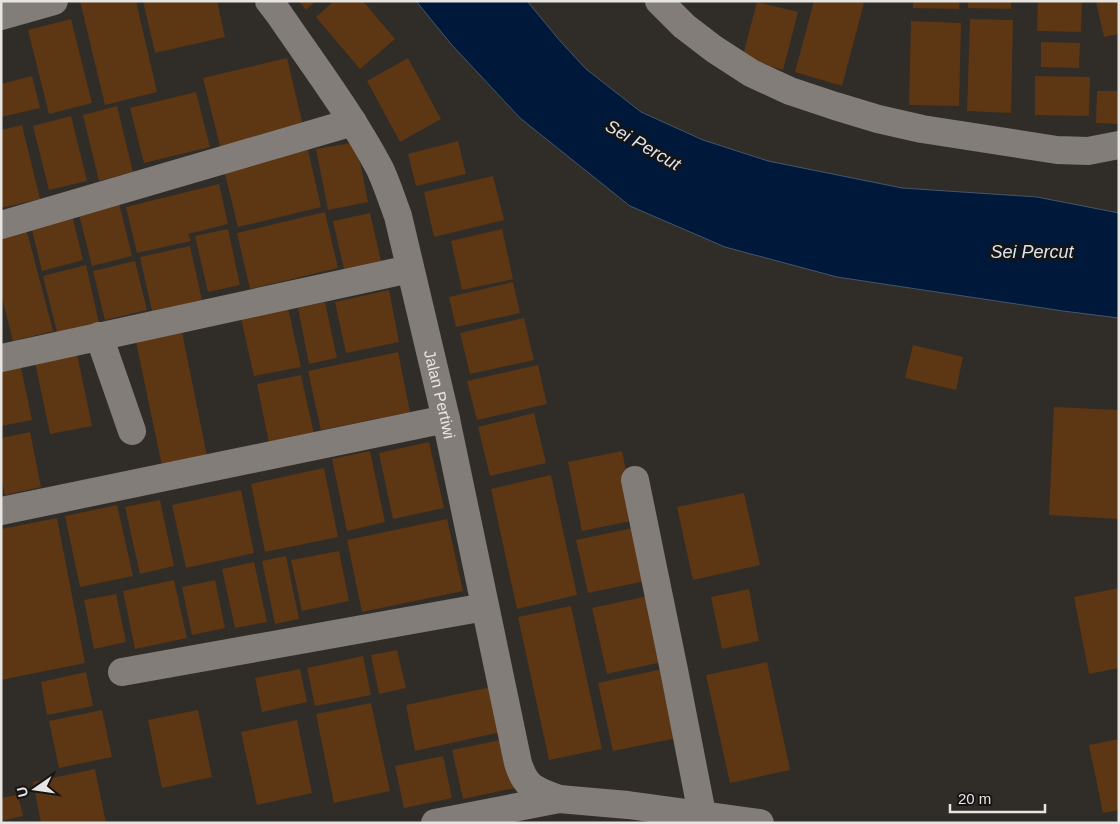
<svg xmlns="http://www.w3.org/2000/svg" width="1120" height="824" font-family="Arial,sans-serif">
	<rect width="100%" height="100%" fill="#302c28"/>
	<path fill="#001839" stroke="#45566c" d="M416,1h111l34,41 25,27 55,43 62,28 65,21 134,27 135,9 82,16v105l-56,-7 -226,-34 -112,-30 -95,-41 -110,-88 -69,-74z"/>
	<path fill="#5d3613" d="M80,1h56l21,91 -52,13z
		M143,1h74l8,36 -70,16z
		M299,1h17l-10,9z
		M334,1h29l32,38 -35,30 -44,-52z
		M814,1h45l5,2 -22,83 -47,-14z
		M913,1h47l-1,8 -46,-1z
		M968,1h43v8l-43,-1z
		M1038,1h44l-1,31 -44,-1z
		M1119,1v33l-15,3 -8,-35z
		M757,2l41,10 -15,58 -41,-11z
		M71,19l21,84 -43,11 -21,-84z
		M970,19l43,1 -2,93 -44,-2z
		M911,21l50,2 -2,83 -50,-1z
		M1041,42l39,1 -1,25 -38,-1z
		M287,58l17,72 -83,20 -18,-72z
		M408,58l33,61 -41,23 -33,-61z
		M32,76l8,32 -39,9v-33z
		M1035,76l55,1 -1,39 -54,-1z
		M1097,91h22v33l-23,-1z
		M196,92l14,55 -66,16 -14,-55z
		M117,106l16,66 -34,9 -16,-66z
		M71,116l16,65 -38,9 -16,-64z
		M22,125l18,74 -39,9v-78z
		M458,141l8,33 -50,12 -8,-32z
		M356,142l12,60 -40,8 -12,-61z
		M308,150l13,57 -83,20 -14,-57z
		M493,176l11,44 -70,17 -10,-45z
		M219,184l9,40 -40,10 3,7 -54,12 -11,-46z
		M119,203l13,53 -40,10 -13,-52z
		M325,212l13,56 -88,21 -13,-56z
		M370,213l11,48 -37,8 -11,-48z
		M72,215l11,45 -41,11 -11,-45z
		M26,228l27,103 -40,10 -12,-47v-60z
		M228,229l12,56 -32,7 -13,-56z
		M502,229l11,50 -51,11 -11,-49z
		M190,246l12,54 -50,11 -12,-54z
		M135,261l12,49 -42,10 -12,-49z
		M86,265l13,58 -42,9 -14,-56z
		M513,282l7,31 -64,14 -7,-30z
		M389,290l10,52 -53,11 -11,-51z
		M325,302l12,56 -28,6 -11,-56z
		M288,308l13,59 -47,9 -13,-58z
		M524,318l10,42 -64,14 -10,-41z
		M182,332l25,124 -45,10 -26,-124z
		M913,345l50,12 -7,33 -51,-12z
		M398,352l12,60 -89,18 -13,-59z
		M77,354l15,72 -42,8 -15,-72z
		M20,363l12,57 -31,6v-59z
		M538,365l9,39 -70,16 -10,-39z
		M301,375l13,59 -45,9 -12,-59z
		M1054,407l65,3v109l-70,-4z
		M534,413l12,50 -56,13 -12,-49z
		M30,432l11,55 -36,8 -4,-16v-41z
		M429,442l15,66 -51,11 -14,-66z
		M370,451l15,71 -38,9 -15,-72z
		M622,451l14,69 -54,11 -14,-69z
		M324,468l14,69 -73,15 -14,-68z
		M551,475l26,120 -60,14 -26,-120z
		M241,490l13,63 -68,15 -14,-63z
		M744,493l16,72 -67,15 -16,-73z
		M160,500l14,66 -34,8 -15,-67z
		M117,505l16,71 -53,11 -15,-71z
		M57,518l28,145 -84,17v-151z
		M447,519l16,72 -101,21 -15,-72z
		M638,527l12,53 -62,13 -12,-53z
		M339,551l10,50 -47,10 -11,-51z
		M286,556l13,63 -24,5 -13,-63z
		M254,562l13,60 -32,6 -13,-59z
		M174,580l13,58 -52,11 -12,-58z
		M215,580l10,48 -33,7 -10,-48z
		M1119,588v80l-30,6 -15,-77z
		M749,589l10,52 -37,8 -11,-52z
		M116,594l10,48 -32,7 -10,-49z
		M648,596l14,66 -55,12 -15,-66z
		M571,606l31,143 -53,11 -31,-143z
		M397,650l9,38 -27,6 -8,-39z
		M363,656l8,39 -56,11 -8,-38z
		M767,662l23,108 -60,13 -24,-108z
		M667,668l15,69 -69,14 -15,-68z
		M300,669l7,33 -45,10 -7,-34z
		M86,672l7,34 -46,9 -6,-33z
		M491,687l10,45 -86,19 -9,-46z
		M371,703l19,88 -56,12 -18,-89z
		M102,710l10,47 -53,11 -10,-47z
		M198,710l14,67 -50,11 -14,-68z
		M297,720l15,73 -55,12 -16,-73z
		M505,739l10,49 -52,11 -11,-49z
		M1119,739v71l-16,3 -14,-68z
		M443,756l9,42 -48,10 -9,-42z
		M95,769l11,54h-65l-8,-41z
		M18,795l5,21 -22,5v-23z"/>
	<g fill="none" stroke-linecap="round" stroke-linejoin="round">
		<g stroke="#827d79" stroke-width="28">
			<path id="s1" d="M269,1l10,13c34,50 72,100 101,155 7,15 12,31 18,47l48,203 72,344c8,26 18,27 41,36"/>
			<path d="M659,1l25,25 30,23 37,24 39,18 45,15 43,13 44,10 135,21 31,1 31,-6"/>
			<path d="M1,16l53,-15"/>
			<path d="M1,225l352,-103"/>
			<path d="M99,336l33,95"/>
			<path d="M1,358l409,-89"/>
			<path d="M635,480l39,190 28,144"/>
			<path d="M1,511l445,-92"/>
			<path d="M122,672l363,-65"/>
		</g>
		<path stroke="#827d79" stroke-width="28" d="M435,823l124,-24 69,6 132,18"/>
	</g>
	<g text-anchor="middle" stroke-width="5" stroke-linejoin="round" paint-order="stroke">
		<g font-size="16" fill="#e7e5e2" stroke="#161513">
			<text dy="6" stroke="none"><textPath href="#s1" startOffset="435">Jalan Pertiwi</textPath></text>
		</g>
		<g font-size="18" font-style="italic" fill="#dbe5f2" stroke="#161513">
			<text transform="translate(643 145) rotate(30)" y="6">Sei Percut</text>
			<text x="1032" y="258">Sei Percut</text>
		</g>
	</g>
	<rect width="1120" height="824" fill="none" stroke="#e7e5e2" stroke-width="5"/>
	<g transform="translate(35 789) rotate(257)" stroke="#161513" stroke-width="4" paint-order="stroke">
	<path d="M0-4L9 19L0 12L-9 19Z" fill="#e7e5e2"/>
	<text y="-8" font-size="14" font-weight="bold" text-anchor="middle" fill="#e7e5e2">U</text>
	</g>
	<path d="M950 804v8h95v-8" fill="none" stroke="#e7e5e2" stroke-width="2.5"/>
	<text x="958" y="804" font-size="15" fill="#e7e5e2" stroke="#161513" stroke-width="4" paint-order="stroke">20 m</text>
</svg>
